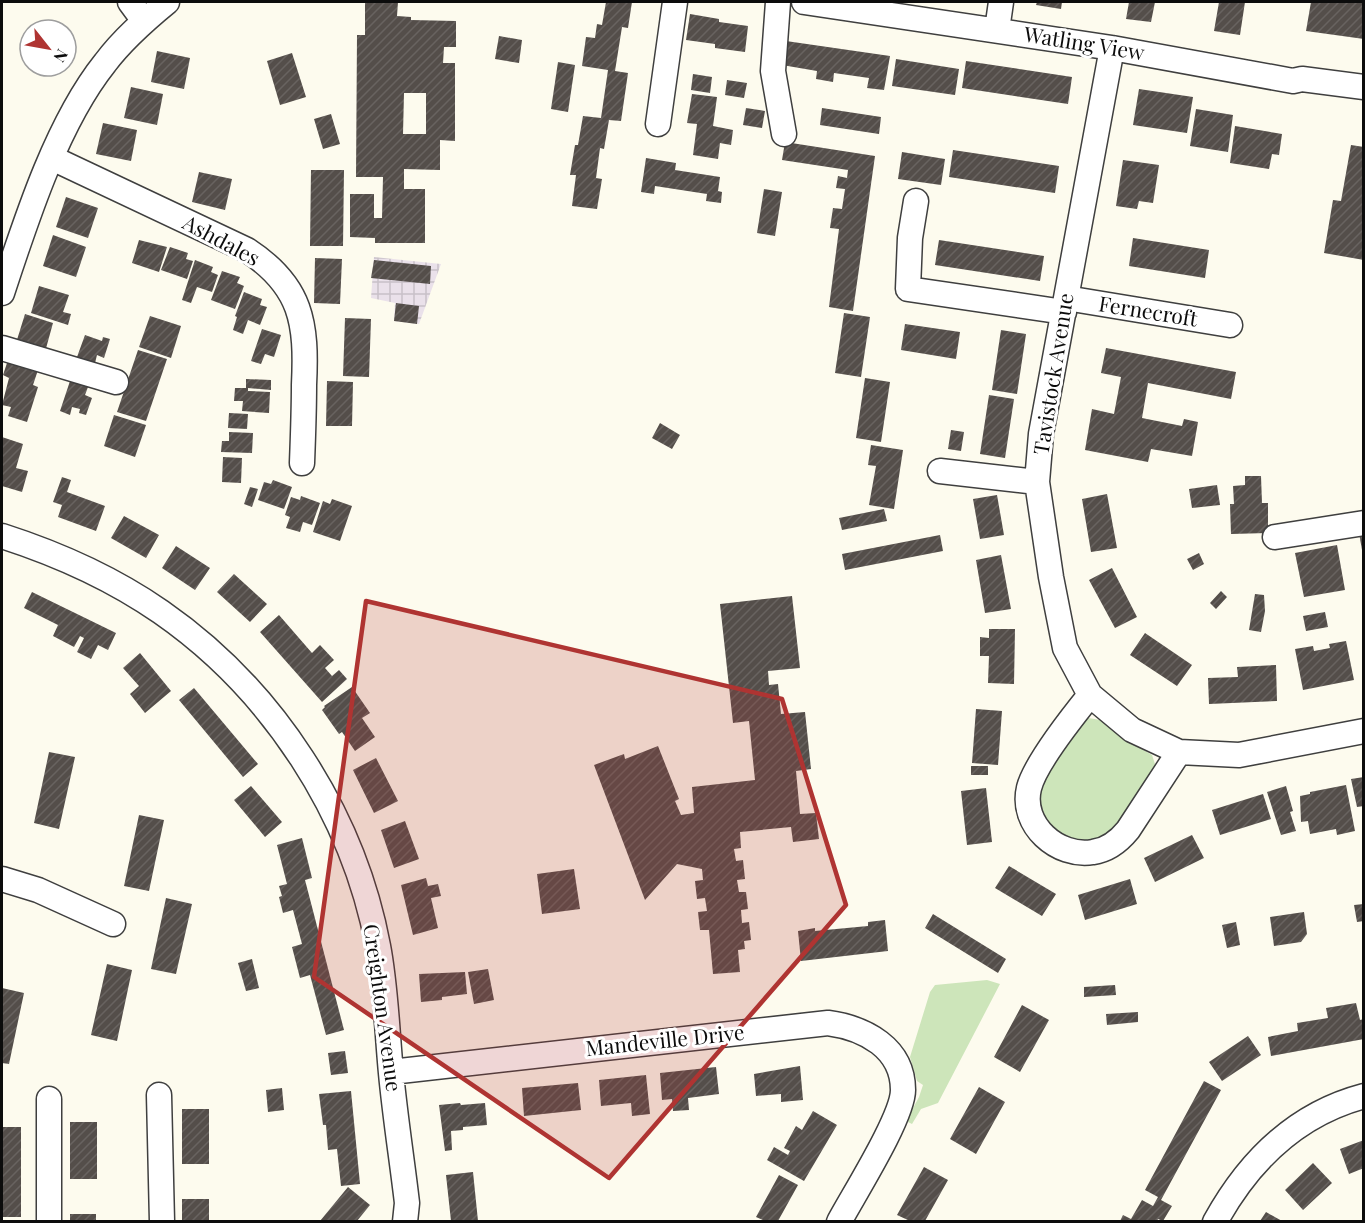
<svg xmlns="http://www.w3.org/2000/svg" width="1365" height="1223" font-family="'Playfair Display',serif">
	<defs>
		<pattern id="industrial-grid" width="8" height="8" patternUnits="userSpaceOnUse" patternTransform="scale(1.5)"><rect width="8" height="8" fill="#eae1ea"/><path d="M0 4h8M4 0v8" fill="none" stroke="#c8c0c8"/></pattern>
		<pattern id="building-hatch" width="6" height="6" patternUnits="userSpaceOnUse" patternTransform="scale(1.5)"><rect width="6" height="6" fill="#544e4a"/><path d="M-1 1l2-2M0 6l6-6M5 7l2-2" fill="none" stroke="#686360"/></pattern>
	</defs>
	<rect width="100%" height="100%" fill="#fdfbee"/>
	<path fill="url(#industrial-grid)" d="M374,257l67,7 -22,60 -25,-3 1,-18 -24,-5z"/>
	<path fill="#cde5ba" d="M1088,718l13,2 27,21 24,14 4,12 -41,64 -9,7 -25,5 -24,-8 -18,-23v-30l42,-62z
		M987,980l13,4 -62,119 -17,6 -9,15 -6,-3 13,-24 4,-12 -6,-4 -7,-24 20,-65 5,-7z"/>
	<path fill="url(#building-hatch)" fill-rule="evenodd" d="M365,2h33l-1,14 14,1v3l45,1v26h-12l-1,16h12v78l-15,-1v30l-36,-1v20h21v54h-50v-5l-25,-1v-43h24v24h8l1,-41h-27l1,-142h8zM404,93h22v41h-23z
		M606,2h26l-4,26 -6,-1 -7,44 13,2 -7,48 -12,-1 -5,29 -4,-1 -4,30 6,1 -5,30 -25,-3 4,-31h-6l5,-30h3l5,-29 18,2 7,-48 -26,-4 4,-29 9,1 2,-14 5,1z
		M1037,2h25l-1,7 -25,-4z
		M1129,2h26l-4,20 -25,-3z
		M1219,2h26l-5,33 -26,-4z
		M1311,2l53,1v36l-58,-8z
		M690,14l29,5v3l29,4 -3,26 -30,-4v-4l-29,-4z
		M499,36l23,4 -3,23 -24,-4z
		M786,41l104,15 -6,34 -17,-2 2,-10 -35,-5 -1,9 -17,-3 1,-8 -35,-6z
		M157,51l33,7 -6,31 -33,-7z
		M292,53l14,44 -26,8 -13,-44z
		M896,59l63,10 -4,26 -63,-9z
		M966,61l106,16 -4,27 -106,-16z
		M558,62l17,3 -7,47 -17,-3z
		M693,74l19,3 -2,16 -19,-3z
		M727,80l20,3 -3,15 -19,-3z
		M131,87l32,7 -6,31 -33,-7z
		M1139,89l54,8 -6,36 -54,-8z
		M692,94l25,3 -4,29 20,4 -2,15 -11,-2 -2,16 -25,-4 4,-31 -10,-1z
		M746,108l19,3 -3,17 -19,-3z
		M822,108l59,9 -2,17 -59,-9z
		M1196,109l37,6 -5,37 -38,-6z
		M331,114l9,30 -17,5 -9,-30z
		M103,123l34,7 -6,31 -35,-7z
		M1235,126l47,8 -3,21 -7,-1 -3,15 -39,-6z
		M785,142l90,14 -22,155 -24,-4 10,-78 -9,-1 3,-20 9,1 3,-20 -9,-1 2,-12 9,2 1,-8 -66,-10z
		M1351,145l13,2v113l-40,-7 9,-53 8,1z
		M953,150l106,16 -4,27 -106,-16z
		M902,152l43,7 -4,26 -43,-6z
		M646,158l30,5 -1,7 45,7 -2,14 4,1 -1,11 -15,-2 1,-7 -52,-8 -1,8 -13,-2z
		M1123,160l36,5 -6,38 -14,-2 -2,8 -21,-3z
		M311,170h33l-1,76h-33z
		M199,172l33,7 -7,31 -33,-8z
		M764,189l18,3 -7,44 -18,-3z
		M66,197l32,11 -10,30 -32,-11z
		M53,235l33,12 -10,30 -33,-11z
		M1133,238l76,12 -4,28 -76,-12z
		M139,240l28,7 -8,25 -27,-9z
		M939,240l105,16 -4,25 -105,-16z
		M170,247l18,6 -2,6 7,2 -6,18 -26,-9z
		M315,258l27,1 -2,45 -26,-1z
		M195,260l18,7 -2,5 7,3 -6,17 -15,-5 -6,16 -9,-3z
		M374,260l57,6 -1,18 -59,-6z
		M222,271l18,6 -3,6 7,3 -9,23 -24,-9z
		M39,286l30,9 -6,17 8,2 -3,11 -37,-12z
		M244,292l18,7 -2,6 7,2 -7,18 -12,-5 -5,14 -10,-4 4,-13 -2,-1z
		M396,303l23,3 -2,18 -23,-3z
		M844,313l26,4 -9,60 -26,-4z
		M25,314l28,9 -8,29 -29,-9z
		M150,316l31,10 -10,32 -32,-11z
		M345,318l26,1 -2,58 -26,-1z
		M905,324l55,8 -4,27 -55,-9z
		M262,329l19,6 -7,22 -9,-3 -4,10 -10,-3z
		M1001,330l25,4 -9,60 -25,-4z
		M85,335l17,6 1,-4 7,2 -6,19 -7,-3 -2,8 -18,-6z
		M1106,348l130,24 -5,27 -83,-16 -6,35 40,8 2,-7 14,3 -6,34 -41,-7 -3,13 -63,-12 7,-41 22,5 7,-37 -20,-4z
		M138,350l29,9 -21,62 -29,-9z
		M8,360l30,10 -5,15 5,2 -11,35 -19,-6 3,-9 -9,-2 7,-27 -6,-3z
		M865,378l25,4 -9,60 -25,-4z
		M246,379l25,1v10l-23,-2v3l22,1 -1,21 -27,-2 1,-10h-9l1,-13h11z
		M70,381l18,6 -3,8 7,3 -6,17 -7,-2 1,-4 -8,-2 -2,8 -10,-4z
		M327,381l26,1 -1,44h-26z
		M989,395l25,4 -9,59 -25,-4z
		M229,413l19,1 -1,15 -19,-1z
		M114,415l32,10 -11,32 -31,-11z
		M660,423l20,12 -8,14 -20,-11z
		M951,430l13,2 -3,19 -13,-2z
		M229,432l24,1 -1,20 -31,-1 1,-11h7z
		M2,437l21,7 -7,24 12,3 -6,21 -20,-6z
		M871,445l32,5 -9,59 -25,-4 7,-39 -8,-1z
		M223,457l19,1 -1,25 -19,-1z
		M1245,476h16l1,27h6v30l-37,1 -1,-30h4l-1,-18 12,-1z
		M62,477l9,3 -4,12 38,14 -9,25 -38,-14 4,-12 -9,-3z
		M273,480l19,7 -8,22 -26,-9 6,-18 7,2z
		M1217,485l3,20 -28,3 -3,-19z
		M250,487l8,2 -6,18 -8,-3z
		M1107,494l10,54 -26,4 -9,-53z
		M997,495l7,40 -24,4 -7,-40z
		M301,496l19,7 -8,22 -9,-3 -3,10 -14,-4 4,-11 -5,-2 6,-18 9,3z
		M332,499l20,7 -12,35 -27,-9 10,-31 7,3z
		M884,509l3,12 -45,9 -3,-12z
		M124,516l35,19 -13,23 -35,-20z
		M1364,532v18h-2l-3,-17z
		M940,535l3,16 -98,19 -3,-16z
		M1337,545l8,45 -41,7 -9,-44z
		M176,546l34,22 -15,22 -33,-22z
		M1199,553l5,11 -11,6 -6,-11z
		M1001,555l10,54 -26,4 -9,-53z
		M1112,568l25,49 -22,11 -26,-48z
		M234,574l33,30 -17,18 -33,-30z
		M1221,591l6,6 -11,12 -6,-6z
		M32,592l84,41 -8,17 -10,-5 -7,14 -14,-7 7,-14 -4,-2 -6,11 -21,-11 5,-11 -34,-17z
		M1255,594l9,1 1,16 -4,21 -12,-2z
		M792,596l8,72 -32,3 1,14 9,-1 3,30 24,-2 6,57 -15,2 4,43 16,-1 3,26 -26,3 -2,-15 -51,5 1,16 -7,1 2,12 7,-1 2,19 -8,1 2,12h7l2,17 -7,1 1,13 7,-1 2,18 -7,1 1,8 -7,1 2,22 -27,2 -4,-44h-9l-2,-18 9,-1 -2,-13 -8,1 -2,-18 8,-1 -1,-11 -25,-5 -32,36 -51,-135 30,-11 1,5 33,-13 21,53 -4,2 6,14 13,-2 -2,-26 63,-7 -6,-59 -16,2 -13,-119z
		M1325,612l3,15 -22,4 -3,-15z
		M279,615l33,38 8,-8 14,15 -9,8 7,8 7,-6 8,9 -25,23 -62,-70z
		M989,629h26l-1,55 -26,-1 1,-27h-9v-19l9,1z
		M1145,633l47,32 -15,21 -47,-31z
		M1346,641l8,39 -51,10 -8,-41 18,-3 1,5 16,-3 -1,-4z
		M140,653l31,38 -26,22 -15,-19 9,-8 -16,-18z
		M1276,665l1,36 -68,3 -1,-26 30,-1 -1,-10z
		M352,687l18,26 -8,5 13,19 -20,14 -13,-19 -3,2 -17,-24 3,-3 -1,-1z
		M194,688l64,76 -15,13 -64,-77z
		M976,709l26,2 -4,54 -26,-2z
		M49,752l26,5 -16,72 -25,-6z
		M376,758l22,43 -24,12 -21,-43z
		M971,766h17v9h-17z
		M1364,777v29l-7,1 -6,-28z
		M1346,785l9,46 -18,4 -1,-6 -26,5 -2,-13 -7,1 -1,-26 10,-2v-2z
		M251,786l31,36 -17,15 -31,-37z
		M1286,786l7,25 -3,1 6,19 -15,4 -14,-43z
		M986,788l6,54 -25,3 -6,-54z
		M1263,794l8,25 -51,16 -8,-25z
		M139,815l25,5 -15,71 -25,-5z
		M405,821l14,38 -25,9 -13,-38z
		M1192,835l12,23 -49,24 -11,-24z
		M302,838l10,40 -7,2 39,150 -18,5 -16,-60 -10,3 -8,-31 10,-3 -9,-34 -10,3 -4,-16 3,-1 -3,-10 8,-2 -10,-39z
		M1009,866l47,28 -14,22 -47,-28z
		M574,869l6,40 -38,5 -5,-40z
		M426,878l2,8 10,-2 3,12 -10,2 7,30 -25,7 -12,-50z
		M1130,879l7,25 -52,16 -7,-25z
		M166,898l26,6 -16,70 -25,-5z
		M1364,904v17l-7,1 -3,-17z
		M1304,912l3,22 -6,8 -27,4 -4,-29z
		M933,914l73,45 -8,14 -73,-45z
		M885,920l3,31 -87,10 -3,-30 17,-3v3l53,-5v-4z
		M1236,922l4,23 -13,3 -5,-23z
		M252,959l7,29 -13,3 -8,-28z
		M107,964l25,6 -15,71 -26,-6z
		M488,969l6,31 -20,4 -6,-32z
		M465,972l2,22 -25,3v3l-21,2 -2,-28z
		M1115,985l1,10 -32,2v-10z
		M2,988l22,5 -15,71 -7,-1z
		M1356,1003l4,17 4,-1v20l-93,17 -3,-19 30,-6 -1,-8 31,-5 -2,-10z
		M1022,1005l27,15 -29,52 -26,-15z
		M1138,1012v10l-31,3 -1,-11z
		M1248,1036l13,19 -39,26 -13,-19z
		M345,1051l3,22 -17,2 -3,-22z
		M800,1066l3,34 -22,2v-8l-25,2 -2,-22z
		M716,1067l3,27 -31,4 1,12 -16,1 -1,-12 -10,1 -2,-27z
		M646,1075l4,39 -18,2 -1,-13 -30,3 -2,-26z
		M1204,1081l17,9 -60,110 11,6 -9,15 -5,-2 -1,2h-37l3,-6 8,4 11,-19 11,6 5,-9 -13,-7z
		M578,1083l3,27 -57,6 -2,-28z
		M979,1087l26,15 -29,52 -26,-15z
		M282,1088l2,22 -16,2 -2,-22z
		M351,1091l9,93 -19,2 -4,-37 -9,1 -2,-25h-3l-4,-31z
		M460,1103l1,2 24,-2 2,22 -24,2v3l-12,1 1,19 -7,1 -6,-46z
		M182,1109h27v55h-27z
		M813,1111l24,14 -33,56 -37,-21 7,-13 14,8 2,-4 -6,-3 12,-22 6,4z
		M70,1122h27v57h-27z
		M2,1127h19v90h-19z
		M1364,1140v28l-15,6 -9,-25z
		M1313,1163l19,20 -29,27 -18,-20z
		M924,1167l24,13 -23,41h-15l-13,-6z
		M473,1172l5,49h-27l-5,-46z
		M779,1175l19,10 -20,36h-13l-9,-4z
		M348,1187l22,18 -13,16h-37z
		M182,1199h27v22h-27z
		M1266,1212l16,9h-22z
		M70,1214h26v7h-26z"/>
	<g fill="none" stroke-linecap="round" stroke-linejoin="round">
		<defs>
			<path id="street" d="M130,2l14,19
				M778,2l-5,69 11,63
				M804,2l308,46 181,33 9,-2 62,8
				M997,30l4,-28
				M1112,48l-71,386 -4,48 14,95 14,71 25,47 42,35 47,22 60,3 125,-24
				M658,124l17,-122
				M52,158l195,92c55,36 60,73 57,135 0,26 -1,52 -2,78
				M916,201l-6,37 -2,51 156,23
				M2,293c24,-73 55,-170 103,-230 18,-24 40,-43 62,-61
				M1066,298l164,27
				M2,348l114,34
				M940,471l97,11
				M2,536c56,18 110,42 159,76 111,77 192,201 217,334 8,42 9,85 13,127 4,43 11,87 16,130l-2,19
				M1275,537l89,-14
				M1090,695c-17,21 -55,69 -61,93 -9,37 29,70 64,64 15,-2 26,-11 35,-22l51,-78
				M2,879l36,11 75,34
				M391,1072l437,-49c37,5 75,25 75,67 0,27 -49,104 -64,132
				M159,1095l3,127
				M49,1222v-123
				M1215,1222c33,-60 81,-108 149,-126"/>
		</defs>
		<use href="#street" stroke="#3f3f3f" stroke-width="27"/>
		<use href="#street" stroke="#fff" stroke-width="24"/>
	</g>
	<path fill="#af3432" fill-opacity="0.2" stroke="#af3432" stroke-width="4.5" stroke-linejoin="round" d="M366,601l416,98 64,206 -237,273 -295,-201z"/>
	<g text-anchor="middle" stroke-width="6" stroke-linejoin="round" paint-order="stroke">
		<g font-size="21" fill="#0c0c0c" stroke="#fff">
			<text transform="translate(1084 44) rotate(9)" y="7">Watling View</text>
			<text transform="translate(221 241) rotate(28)" y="7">Ashdales</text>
			<text transform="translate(1148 312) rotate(9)" y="7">Fernecroft</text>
			<text transform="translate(1054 374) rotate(-81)" y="7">Tavistock Avenue</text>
			<text transform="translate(382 1008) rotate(82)" y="7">Creighton Avenue</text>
			<text transform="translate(665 1041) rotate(-6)" y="7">Mandeville Drive</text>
		</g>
	</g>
	<rect width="1365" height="1223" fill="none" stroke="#0c0c0c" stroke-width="6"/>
	<g transform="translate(48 48) rotate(121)"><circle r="28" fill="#ffffff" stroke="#9e9e9e" stroke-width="1.5"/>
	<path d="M0-4.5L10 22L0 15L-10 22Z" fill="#af3432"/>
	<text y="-9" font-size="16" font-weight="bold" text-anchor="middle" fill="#0c0c0c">N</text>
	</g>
</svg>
